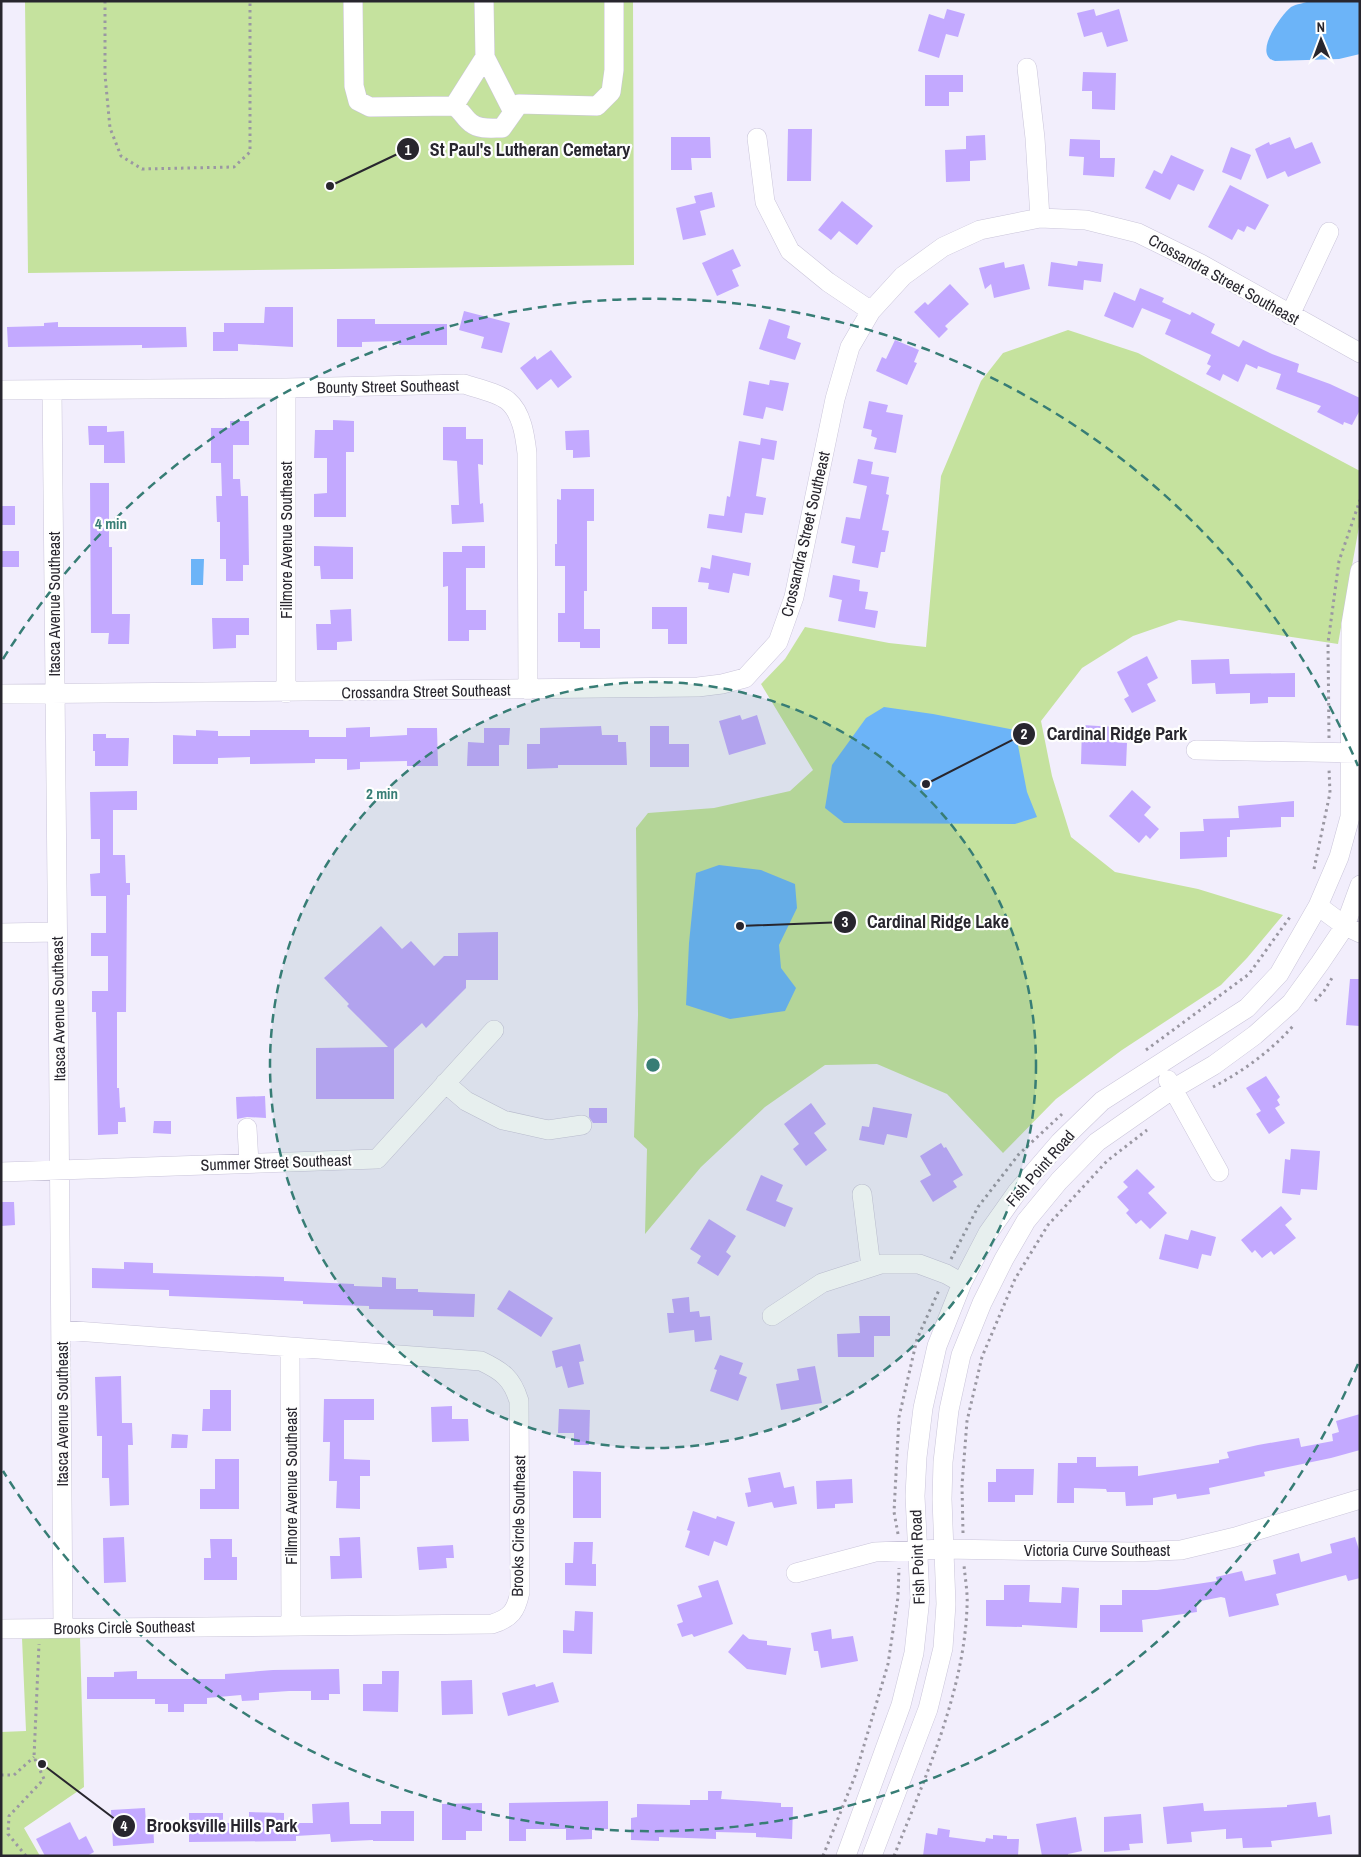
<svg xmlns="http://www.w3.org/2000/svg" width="1361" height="1857" font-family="'Archivo Narrow',sans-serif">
	<rect width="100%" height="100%" fill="#f2eefc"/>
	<path fill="#c5e29e" d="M25,1h608l1,264 -606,8z
		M1068,330l70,23 222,118v50l-22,123 -159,-24 -46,16 -51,32 -41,53 11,55 19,61 44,35 83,17 85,26 -36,43 -26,27 -99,65 -66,49 -53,54 -56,-59 -70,-30 -52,1 -60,42 -64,60 -56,67 2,-85 -13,-12 4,-122 -2,-187 12,-15 66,-5 76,-17 23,-21 -52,-86 24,-25 20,-32 84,16 37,4 15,-171 40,-95 22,-28z
		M80,1637l4,150 -60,41 16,28h-39v-124l25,-1 -4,-93z"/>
	<path fill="#6cb4f8" d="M1310,1h50v53l-21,5 -64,2c-23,-6 6,-46 16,-54 5,-3 14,-4 19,-6z
		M191,559h13l-1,26h-12z
		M884,707l49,7 82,16 12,62 10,25 -22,7 -171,-1 -19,-15 7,-43 34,-47z
		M719,865l42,5 34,14 2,24 -18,37 2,23 15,20 -11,23 -55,8 -44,-14 3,-62 7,-70z"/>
	<path fill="#c3a9ff" d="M947,9l18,5 -7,23 -12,-3 -7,24 -21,-7 11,-37 15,5z
		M1094,9l2,7 23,-7 9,32 -21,6 -5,-15 -18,5 -7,-24z
		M1083,72l33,1 -1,37 -23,-1v-18h-10z
		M925,75h38v17h-14v14h-24z
		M788,129h24l-1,52h-24z
		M985,135l1,25 -16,1v20l-24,1 -1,-32 21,-1v-13z
		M671,137h39l1,21h-20l1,12h-21z
		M1290,137l5,12 17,-7 9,21 -33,14 -3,-6 -18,8 -12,-30 14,-7 1,3z
		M1070,139l30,1v18h15l-1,19 -31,-2 1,-18 -15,-1z
		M1231,147l20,8 -10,25 -19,-8z
		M1171,155l33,15 -10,21 -16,-7 -8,16 -25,-12 9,-18 8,4z
		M1230,185l39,20 -14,25 -8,-4 -3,6 -6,-3 -6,11 -24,-13z
		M712,192l3,15 -15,4 6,24 -23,5 -7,-32 20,-5 -2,-7z
		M842,201l31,25 -16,19 -18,-14 -8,9 -13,-10z
		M733,249l8,17 -9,4 7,16 -22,10 -15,-33z
		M1078,261l25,3 -2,18 -17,-2 -1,10 -35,-4 3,-24 26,4z
		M1004,262l1,6 19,-4 6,25 -36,9 -3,-14 -6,5 -6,-21z
		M950,284l19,20 -24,22 3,3 -9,9 -25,-26 11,-10 3,3z
		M1140,288l24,10 -2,4 28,13 2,-3 23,12 -4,9 28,14 4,-7 29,14 27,10 -2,8 33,12 30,14v12l-8,15 -8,-3 -1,3 -26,-13 4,-6 -45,-17 5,-15 -23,-8 -1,3 -11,-5 -8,18 -15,-8 -3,7 -14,-7 5,-8 -4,-2 4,-9 -46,-21 6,-14 -29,-12 -9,20 -29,-12 10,-24 21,9z
		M265,307h28v40l-55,-3v7h-25v-19h11v-9h40z
		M464,311l46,12 -8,30 -21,-5 3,-11 -25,-7z
		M337,319h38v5h72v21h-48v-4l-37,1v5h-25z
		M769,319l21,7 -3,12 14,5 -6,17 -36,-11z
		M58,322v5h128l1,20 -45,1v-3l-134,2 -1,-20 37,-1v-3z
		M895,340l24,10 -5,12 3,1 -10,22 -31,-14 6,-14 4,2z
		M551,350l21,27 -14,11 -7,-9 -14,11 -17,-22 15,-12 2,4z
		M770,380l19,3 -6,28 -17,-4 -3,12 -20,-4 6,-34 20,4z
		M869,401l19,4 -2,7 17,3 -7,38 -22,-4 3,-11 -6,-2 1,-6 -9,-2z
		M333,420l21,1v31h-8v65h-32v-23l13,-1v-35h-13l1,-28h18z
		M230,421h19v24h-16v34h7l1,17h7l1,69h-6v16h-17v-22h-6v-37h-3l-1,-26h6l-1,-33h-10v-35h19z
		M88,426h19v6l17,-1 1,32h-21v-18h-15z
		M443,427h23v12h17v26l-5,-1 2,40 3,-1 1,19 -32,2 -1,-19h8l-2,-44 -14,-1z
		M589,430l1,27 -17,1v-8h-7l-1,-19z
		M761,438l16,3 -3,19 -12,-2 -6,38 10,2 -3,17 -18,-2 -3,20 -35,-5 2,-14 15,2 3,-20 3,1 9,-56 21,4z
		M858,459l15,3 -2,12 18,3 -3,17 3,1 -7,35 7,1 -4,21h-4l-3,16 -26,-5 3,-17 -14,-3 5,-26 14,2 7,-33 -14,-3z
		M90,483h19v64h3v67h18l-1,30h-21l1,-11h-18z
		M561,489h33v32h-7v70h-3v38h16v19h-20v-6h-22v-29h7v-47h-10v-22h2v-45l4,1z
		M1,506h14v19h-14z
		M314,546l39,1v32h-32l-1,-13h-6z
		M462,546h23v22h-19v42h20v20h-17v11h-21v-55l-5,1v-35h19z
		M2,551h17v16h-18z
		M712,555l39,8 -2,13 -16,-3 -4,20 -21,-4 1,-6 -11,-1 3,-15 9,2z
		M833,575l27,5 -1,11 9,1 -3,17 13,2 -3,17 -37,-7 4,-21 -13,-3z
		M652,607h35v37h-19v-15h-16z
		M351,609l1,32 -15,1v8h-20l-1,-26h15l-1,-14z
		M212,618h37v17h-13v13l-23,1z
		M1147,656l11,22 -11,6 9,17 -24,12 -8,-14 5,-3 -12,-24z
		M1229,659l1,15 65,-1v24h-27v6l-18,1v-11l-34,1 -1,-11 -23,1 -1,-24z
		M740,715l2,5 15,-5 9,29 -37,11 -10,-34z
		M1082,725l33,2 -1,15 13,1 -1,23 -45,-2z
		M601,726l1,9h16v7h8l1,23h-69v3l-31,1v-25h13v-16z
		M650,726h19v18h20v23h-39z
		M370,727v10l37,-2v-7h30l1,38h-31v-5l-47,1v7l-13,1v-11h-32v4l-65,1v-7l-32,1v6h-45v-29l23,1v-6l22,1v5h32v-6h59v7h37v-9z
		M484,728h26l-1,17h-10v21h-32l1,-24 16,1z
		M93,734h13v4h23l-1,28h-33v-15h-2z
		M1132,790l19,17 -7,8 15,14 -9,10 -4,-4 -7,8 -30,-27z
		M137,791v19h-24v45h12l1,28h4v12h-3l-1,117h-9v76h2l1,20 5,-1 1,15h-8v12l-20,1 -2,-123h-4v-21h16v-35h-17v-23h15v-37h-15l-1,-22 10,-1v-34h-9l-1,-47z
		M1294,801v16h-13v10l-51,3v7h-3v20l-47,2v-27l24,-1 -1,-12 36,-1 -1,-12z
		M381,926l21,23 9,-8 23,25 10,-10h14v-23l40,-1v48h-32v8l-40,40 -4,-5 -28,26v50h-78v-51l72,-1 -41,-41 2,-2 -25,-26z
		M1350,979h10v47l-14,-1z
		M1266,1076l14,21 -3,3 3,5 -5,3 10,15 -16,11 -13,-20 5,-3 -15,-23z
		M265,1096l1,22 -19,-1 -10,2 -1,-22z
		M811,1103l15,21 -12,9 13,17 -21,16 -13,-17 6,-5 -15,-20z
		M873,1107l39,7 -5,24 -20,-4 -3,11 -25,-5 3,-14 7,1z
		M589,1108h18v15h-14l-4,-6z
		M154,1121h17v13l-18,-1z
		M941,1143l3,5 2,-1 17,28 -10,6 4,6 -24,15 -13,-21 11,-6 -11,-19z
		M1291,1149l29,2 -3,39 -16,-1 -1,6 -18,-2 3,-34 5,1z
		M1137,1169l18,18 -7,6 19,20 -17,16 -9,-9 -5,4 -10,-11 3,-3 -12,-13 11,-10 -5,-5z
		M761,1175l22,10 -7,16 17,7 -8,19 -39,-17z
		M1,1202h13l1,23 -14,1z
		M1281,1206l11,13 -7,6 11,13 -22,17 -3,-4 -9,7 -7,-8 -3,3 -11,-13z
		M709,1219l27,17 -10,16 5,4 -13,20 -21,-13 4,-7 -11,-7z
		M1191,1230l25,7 -5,19 -9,-2 -4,15 -39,-10 6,-25 23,6z
		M124,1262l29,1v10l131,4v4l70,3v2l28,1v-10l14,1v11h22v3l57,2 -1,23 -41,-1v-6l-64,-1v-3l-66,-2v-3l-134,-5v-6l-77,-2v-20l32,1z
		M509,1290l44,28 -12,19 -44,-28z
		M689,1297l1,15 9,-1 1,6 10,-1 2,24 -17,2 -1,-12 -25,3 -2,-20h7l-2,-14z
		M859,1316h31v20h-16v21h-36l-1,-23 23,-1z
		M580,1344l4,17 -5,1 5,22 -16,4 -6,-22 -6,2 -4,-17z
		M720,1355l23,8 -4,11 8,3 -9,24 -28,-10 7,-21 -3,-1z
		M815,1366l7,37 -41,7 -5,-26 23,-4 -2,-11z
		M121,1376l1,47h10l1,22h-5l1,60 -19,1 -1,-28h-7v-42h-5l-2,-59z
		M210,1390h21v41h-29l1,-22h7z
		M324,1399h50v21h-30v39l26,1v16h-10v33l-24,-1 1,-27h-8l1,-39h-7z
		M452,1406v13h16l1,22 -37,1 -1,-35z
		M559,1409l31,1 -1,35h-15v-12h-16z
		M1360,1414v36l-29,8 -67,14 1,4 -56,12 1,6 -33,5 -1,-5 -23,4v7l-27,1 -1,-14h-18l-1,-3 -32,-1v15h-17l1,-40h19v-6h19v10l42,-1v10l81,-13v-3l10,-2 -2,-6 31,-7 41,-7 2,9 32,-6 -1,-7 7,-2 -3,-11z
		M172,1434l16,1 -1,13h-16z
		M215,1459h24v50h-39v-20h15z
		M996,1469h38l-1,26h-18v7h-27v-20h8z
		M573,1471l28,1v46h-28z
		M780,1472l4,16 10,-2 3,18 -23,4 -2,-6 -24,5 -3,-14 6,-1 -3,-14z
		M852,1479l1,24 -18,1v4l-18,1 -1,-28z
		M693,1511l23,8 1,-3 18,6 -8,24 -13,-5 -5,15 -24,-9 5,-16 -3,-1z
		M124,1537l2,45 -22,1 -1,-45z
		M360,1537l2,41 -31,1 -1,-23h10l-1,-18z
		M1355,1537l5,16v25l-12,3 -2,-6 -70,19 3,11 -50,12 -4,-19 -4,-1 -25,5 1,10 -55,8 1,12h-43v-27h22v-15h35l60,-9 -1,-4 26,-6 3,10 31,-7 -3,-14 26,-7 2,9 31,-9 -2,-9z
		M210,1539h22v18h5v23h-33v-22h7z
		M574,1542h19l-1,22h4v22l-31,-1v-22h8z
		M453,1545l1,13h-8l1,10 -28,2 -2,-23z
		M718,1580l15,44 -39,13 -2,-3 -10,3 -5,-13 6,-2 -6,-17 25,-8 -4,-11z
		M1004,1585h26l-1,17 32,1 1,-16 17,1 -2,40 -55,-3v2l-36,-1v-26h18z
		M575,1611l18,1 -1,42 -29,-1v-23l11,1z
		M831,1629l1,10 21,-3 5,25 -37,7 -3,-17h-4l-3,-18z
		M743,1634l6,5 18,2v4l24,3 -5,27 -39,-6 -19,-17z
		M339,1669l1,25h-11v6h-18v-9h-22l-30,2v7l-17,1 -1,-6 -34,3v6h-23v8h-16v-8h-13v-5h-68v-22h27v-5l23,-1v8h88v-5l48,-4z
		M382,1671h17l-1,41 -35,-1v-27h19z
		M472,1680l1,34 -31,1 -1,-34z
		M553,1682l6,20 -51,14 -6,-23 33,-9 1,3z
		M708,1791h14l-1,8 60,4v4h12l-1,32 -36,-2v-4l-40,-1v7l-57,-2v4l-28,-1v-22l6,-1v-13l53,1v-5h18z
		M608,1801v28l-16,1v9l-26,1v-11h-40v12h-17v-38z
		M349,1802l1,22h31v-13h33v30h-41v-1l-42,2 -1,-8 -34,2v5l-107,1v-29h34v10h26v-11l35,1v10h29l-1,-19z
		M1316,1802l2,15 12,-2 2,19 -61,7 1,6 -29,1 -1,-10 -16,1v-10l-35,3 1,10 -25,2 -4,-37 40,-4 1,8 83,-4v-2z
		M482,1803v28h-16v9h-24v-36z
		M145,1808l1,15 7,-1 1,21 -41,3 -2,-36z
		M1141,1814l2,29 -14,1 1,6 -26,2v-35z
		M1076,1817l6,34 -14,3v2h-26l-6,-32z
		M70,1822l9,18 7,-4 8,16 -7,4h-42l-9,-17z
		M938,1828l12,2 -1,7 36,5 1,-4 7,1v-4l14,1v3h12l-1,17h-95l3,-23 11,2z"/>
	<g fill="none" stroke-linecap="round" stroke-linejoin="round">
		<defs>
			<path id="minor" d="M353,1l1,85 4,15 12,6 84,-1c8,5 11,13 17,17 9,7 21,5 31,5l17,-24 78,2 14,-14 3,-22v-69
				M484,1l1,56 28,55
				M1027,68l8,70 5,80
				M454,106l31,-49
				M757,138l8,64 25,49 38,31 43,29
				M1290,315l39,-83
				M1,390l285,-2 178,-4c12,4 35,9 44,17 14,12 17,35 19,52l1,237
				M52,390c3,413 10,825 11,1238
				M286,693v-305
				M1,694l697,-7 24,-3 23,-6 33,-36 16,-45 41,-198 15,-52 21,-36 32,-35 40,-29 37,-17 60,-12 46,2 52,13 63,31 159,89
				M1196,750l164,3
				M1318,906l27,20 15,7
				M1,933l56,-1
				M1168,1080l51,92
				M445,1083l21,18 37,19 45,10 34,-5
				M247,1128l2,35
				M1,1172l376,-13 117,-129
				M862,1194l9,73
				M772,1316l50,-33 59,-19h38l27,10 16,9
				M290,1347l1,278
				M796,1573l79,-21 69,-3 189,3 48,-2 54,-13 125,-38
				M1,1629l491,-5c19,-6 24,-13 28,-32l-1,-191c-7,-23 -17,-30 -38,-40l-419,-31
				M846,1856l55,-151 13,-52 6,-55 -5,-102 2,-39 6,-49 14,-62 25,-63 26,-50 29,-41 43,-50 42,-41 145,-93 32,-34 39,-68 21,-49 11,-40 1,-193 9,-53
				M872,1856l56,-147 15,-61 3,-44 -4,-105 1,-37 6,-52 12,-55 21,-52 22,-44 22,-38 33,-40 38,-39 76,-53 41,-24 41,-30 36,-32 29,-40 25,-37 15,-41"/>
		</defs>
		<use href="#minor" stroke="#cac5da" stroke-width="20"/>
		<path stroke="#9a97a2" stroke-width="3" stroke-dasharray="2.5 4" stroke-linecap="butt" d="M105,1v74l5,53 11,28 21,13 92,-2 16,-15v-151
			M1329,738l-1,-95 11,-82 21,-61
			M1314,869l16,-76 -1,-24
			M1315,1001l9,-10 8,-13
			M1146,1050l103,-76 41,-57
			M1213,1087c29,-15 58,-36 80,-61
			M951,1259l27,-52 41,-53 43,-40
			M963,1533l-1,-48 5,-64 15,-64 33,-78 33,-54 59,-64 40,-31
			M898,1534l-4,-22 5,-95 18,-78 22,-49
			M1,1775h13l20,-18
			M26,1856l-18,-22 1,-18 35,-37 -10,-22 5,-113
			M823,1856l32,-80 33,-112 10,-67 1,-29
			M894,1856c31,-78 70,-164 73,-249 1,-14 -2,-29 -3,-42"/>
		<use href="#minor" stroke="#fff" stroke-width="19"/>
	</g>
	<circle cx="653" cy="1065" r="383" fill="#377d75" fill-opacity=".12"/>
	<g fill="none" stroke="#377d75" stroke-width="2.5" stroke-dasharray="9 6">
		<circle cx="653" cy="1065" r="383"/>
		<path d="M1358 1364A766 766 0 0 1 3 1471M3 659A766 766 0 0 1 1358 766"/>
	</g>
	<g text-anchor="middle" stroke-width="4.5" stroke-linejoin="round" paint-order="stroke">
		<g font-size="16" fill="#28262e" stroke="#fefefe">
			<text transform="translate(1224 279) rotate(29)" y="6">Crossandra Street Southeast</text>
			<text transform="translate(388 386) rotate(-1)" y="6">Bounty Street Southeast</text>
			<text transform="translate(805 534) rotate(-77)" y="6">Crossandra Street Southeast</text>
			<text transform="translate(286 540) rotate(-90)" y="6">Fillmore Avenue Southeast</text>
			<text transform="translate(54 604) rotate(-90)" y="6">Itasca Avenue Southeast</text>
			<text transform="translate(426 691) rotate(-1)" y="6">Crossandra Street Southeast</text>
			<text transform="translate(58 1009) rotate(-91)" y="6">Itasca Avenue Southeast</text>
			<text transform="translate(276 1162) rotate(-2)" y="6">Summer Street Southeast</text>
			<text transform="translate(1040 1168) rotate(-49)" y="6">Fish Point Road</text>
			<text transform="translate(62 1414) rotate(-90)" y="6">Itasca Avenue Southeast</text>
			<text transform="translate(291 1486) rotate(-90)" y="6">Fillmore Avenue Southeast</text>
			<text transform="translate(518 1526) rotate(-89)" y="6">Brooks Circle Southeast</text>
			<text x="1097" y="1556">Victoria Curve Southeast</text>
			<text transform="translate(917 1557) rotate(-92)" y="6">Fish Point Road</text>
			<text transform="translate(124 1627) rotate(-1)" y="6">Brooks Circle Southeast</text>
		</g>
	</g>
	<circle cx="653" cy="1065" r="8" fill="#377d75" stroke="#fefefe" stroke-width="2.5"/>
	<g font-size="15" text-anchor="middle" font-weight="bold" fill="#377d75" stroke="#fefefe" stroke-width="4.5" stroke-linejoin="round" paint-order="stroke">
		<text x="111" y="529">4 min</text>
		<text x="382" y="799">2 min</text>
	</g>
	<path fill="none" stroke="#28262e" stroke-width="2" d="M330 186L408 149M926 784L1024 734M740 926L845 922M42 1764L124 1826"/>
	<g fill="#28262e" stroke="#fefefe" stroke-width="2">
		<circle cx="330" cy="186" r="5"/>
		<circle cx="926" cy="784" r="5"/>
		<circle cx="740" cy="926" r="5"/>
		<circle cx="42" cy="1764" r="5"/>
		<circle cx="408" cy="149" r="12"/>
		<circle cx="1024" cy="734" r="12"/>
		<circle cx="845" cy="922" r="12"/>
		<circle cx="124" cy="1826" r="12"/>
	</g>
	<g font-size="15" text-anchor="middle" font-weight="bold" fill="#fff">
		<text x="408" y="155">1</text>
		<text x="1024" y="739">2</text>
		<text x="845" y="927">3</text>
		<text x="124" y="1831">4</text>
	</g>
	<g font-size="18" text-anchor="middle" font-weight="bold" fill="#28262e" stroke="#fefefe" stroke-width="4.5" stroke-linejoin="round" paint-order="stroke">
		<text x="530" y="156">St Paul's Lutheran Cemetary</text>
		<text x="1117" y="740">Cardinal Ridge Park</text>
		<text x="938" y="928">Cardinal Ridge Lake</text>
		<text x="222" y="1832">Brooksville Hills Park</text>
	</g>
	<rect width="1361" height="1857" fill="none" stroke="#28262e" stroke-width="5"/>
	<g transform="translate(1321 40) rotate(359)" stroke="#fefefe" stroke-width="4" paint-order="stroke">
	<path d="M0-4L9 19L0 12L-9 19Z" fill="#28262e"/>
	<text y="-8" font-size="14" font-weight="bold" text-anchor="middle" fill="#28262e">N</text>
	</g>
</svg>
